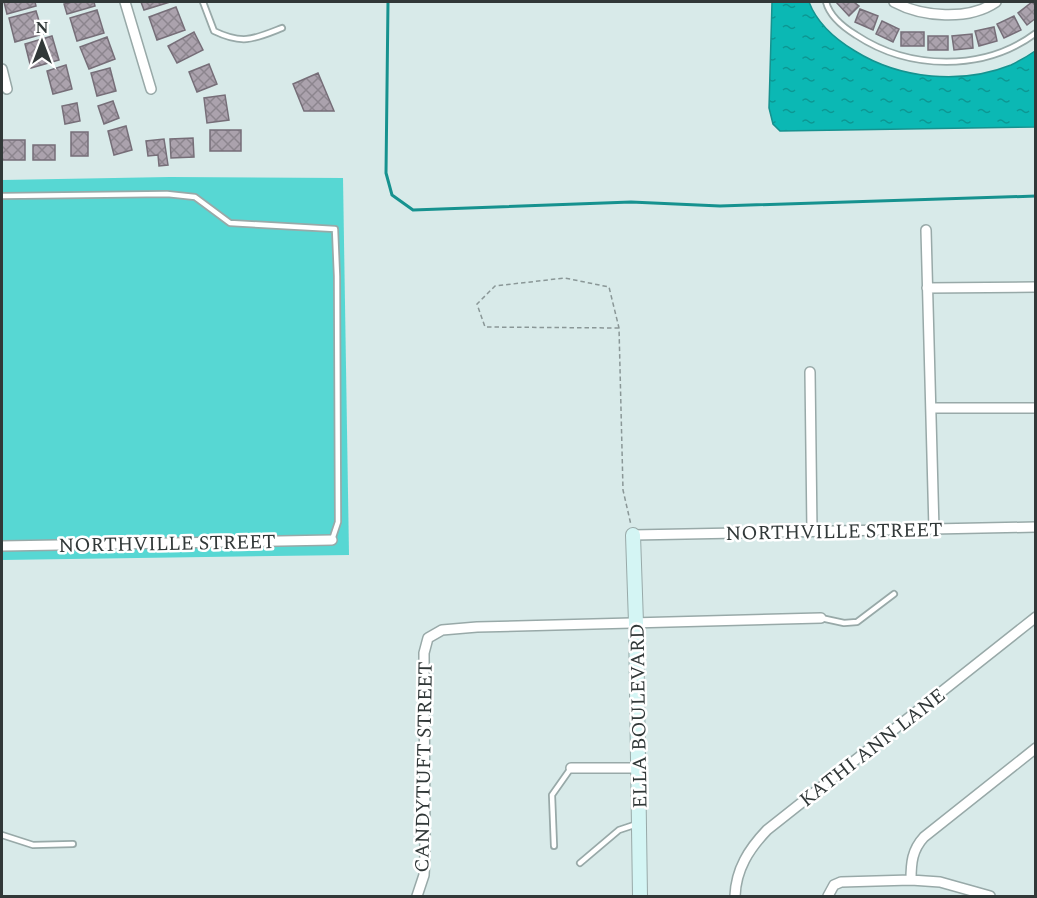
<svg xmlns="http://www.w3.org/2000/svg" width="1037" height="898" font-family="Spectral,serif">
	<defs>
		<pattern id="water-ripples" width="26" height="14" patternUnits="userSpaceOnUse" patternTransform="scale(1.5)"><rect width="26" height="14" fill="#0bb8b4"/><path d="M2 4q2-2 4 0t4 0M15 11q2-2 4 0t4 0" fill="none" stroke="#0c9793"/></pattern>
		<pattern id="building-cross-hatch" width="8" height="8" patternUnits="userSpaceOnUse" patternTransform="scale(1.5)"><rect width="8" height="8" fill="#aba2ad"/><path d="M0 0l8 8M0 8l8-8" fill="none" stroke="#8c858e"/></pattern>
	</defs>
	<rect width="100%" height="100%" fill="#d8eae9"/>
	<path fill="#57d7d3" d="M170,177l173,1 6,377 -347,5v-380z"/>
	<path fill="url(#water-ripples)" stroke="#16928f" stroke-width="1.5" d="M772,2h37c8,21 26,37 46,49 45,28 106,34 156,14 8,-4 17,-9 24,-14v76l-255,4 -7,-7 -4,-16z"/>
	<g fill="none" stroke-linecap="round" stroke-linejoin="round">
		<path stroke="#16928f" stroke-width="3" d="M388,2l-2,171 6,22 21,15 218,-8 89,4 316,-10"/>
	</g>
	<path fill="url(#building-cross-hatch)" stroke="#766e78" stroke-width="1.5" d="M4,2h31l1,4 -29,8z
		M72,2h22l1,4 -28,8 -3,-10z
		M141,2h29l-26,8z
		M836,2h18l5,4 -10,10z
		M1032,2l4,4v12l-9,7 -9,-12z
		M176,7l9,23 -28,10 -8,-23z
		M860,9l18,7 -5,14 -18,-8z
		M97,10l7,23 -27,8 -7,-23z
		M36,11l7,23 -28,8 -6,-24z
		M1014,16l7,14 -17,8 -7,-14z
		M882,21l17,8 -6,13 -17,-8z
		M994,27l3,14 -18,5 -4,-15z
		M194,32l9,18 -26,13 -9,-17z
		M901,32h23v14h-23z
		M972,34l1,14 -19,2 -2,-14z
		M52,36l7,24 -28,8 -6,-24z
		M928,36h20v14h-20z
		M107,37l8,22 -26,10 -9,-22z
		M209,64l8,20 -20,8 -8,-20z
		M66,65l6,24 -19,5 -6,-23z
		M110,68l6,23 -19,5 -6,-23z
		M318,73l16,38h-30l-11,-27z
		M225,95l4,25 -22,3 -3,-25z
		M113,101l6,17 -15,6 -6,-18z
		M77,103l3,18 -15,3 -3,-18z
		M126,126l6,24 -18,5 -6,-24z
		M210,130h31v21h-31z
		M71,132h17v24h-17z
		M193,138l1,19 -23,1 -1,-19z
		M164,139l4,26 -9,1 -1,-11 -10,1 -2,-15z
		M2,140h23v20h-23z
		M33,145h22v15h-22z"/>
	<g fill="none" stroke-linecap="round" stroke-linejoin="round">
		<defs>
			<path id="lane" d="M203,2l11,29c29,14 40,8 68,-3
				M826,2c4,15 17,25 30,33 53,35 128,37 180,-2
				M2,196l165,-2 28,3 35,26 105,6 2,47 1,246 -6,18
				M821,618l23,5 13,-1 37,-28
				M2,835l31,10 40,-1
				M554,846l-2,-51 19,-27
				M580,863l39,-33 18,-6"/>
			<path id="street" d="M125,2l26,87
				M894,2c28,15 74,19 102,0
				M2,69l5,20
				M926,230l8,300
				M927,288l109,-1
				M810,372l2,159
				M931,408h105
				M633,535l403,-8
				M2,546l330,-6
				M571,768h68
				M911,880c0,-17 1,-30 13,-43l112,-89
				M417,896l7,-21 1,-21 -1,-201 4,-15 14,-8 35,-3 344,-9
				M735,896c1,-27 14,-47 32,-66l269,-213
				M828,896l6,-11 7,-3 70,-2 29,2 50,14"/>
			<path id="secondary" d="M633,535l3,88 4,273"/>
		</defs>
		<use href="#lane" stroke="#98a9a8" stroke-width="8"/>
		<use href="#street" stroke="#98a9a8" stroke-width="12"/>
		<use href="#secondary" stroke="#98a9a8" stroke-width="16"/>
		<path stroke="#8a9797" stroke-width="1.5" stroke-dasharray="4.5 3" stroke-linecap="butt" d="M619,328l-134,-1 -8,-23 18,-18 70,-8 44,9 10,41 4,162 8,35"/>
		<use href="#lane" stroke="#fff" stroke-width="4.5"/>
		<use href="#street" stroke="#fff" stroke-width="9"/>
		<use href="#secondary" stroke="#d4f5f4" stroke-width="14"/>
	</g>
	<g text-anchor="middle" stroke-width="5" stroke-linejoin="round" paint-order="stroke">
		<g font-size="20" fill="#313838" stroke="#fff">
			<text transform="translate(834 531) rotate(-1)" y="7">NORTHVILLE STREET</text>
			<text transform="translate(167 543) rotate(-1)" y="7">NORTHVILLE STREET</text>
			<text transform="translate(638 716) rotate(-91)" y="7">ELLA BOULEVARD</text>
			<text transform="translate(872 747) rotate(-38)" y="7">KATHI ANN LANE</text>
			<text transform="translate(423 767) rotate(-89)" y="7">CANDYTUFT STREET</text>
		</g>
	</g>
	<rect width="1037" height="898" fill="none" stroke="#313838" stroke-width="6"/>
	<g transform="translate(42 42)" stroke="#ffffff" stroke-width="4.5" paint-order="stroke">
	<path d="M0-4.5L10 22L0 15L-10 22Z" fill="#313838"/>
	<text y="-9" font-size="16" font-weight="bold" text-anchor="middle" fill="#313838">N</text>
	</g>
</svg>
